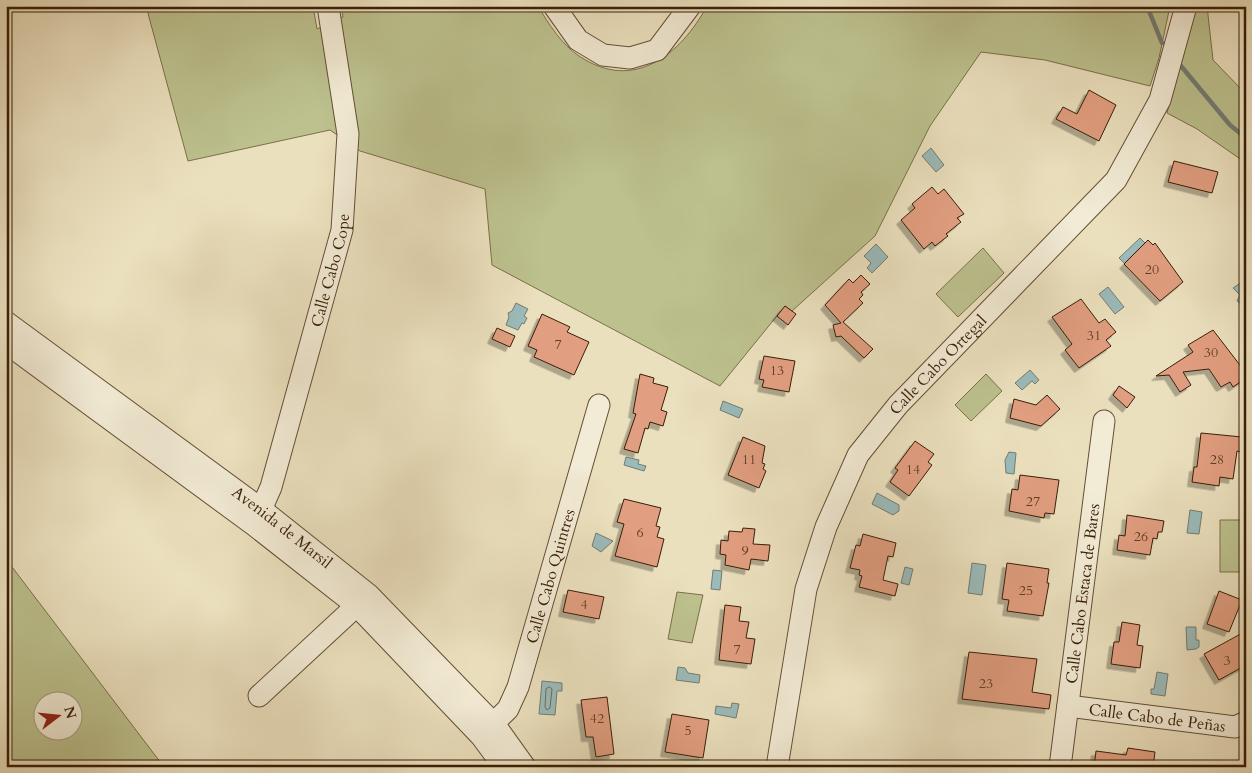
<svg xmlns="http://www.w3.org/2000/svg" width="1252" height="773" font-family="Cardo,serif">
	<defs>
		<filter id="shadow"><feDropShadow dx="-4.5" dy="4.5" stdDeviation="0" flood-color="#0004"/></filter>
	</defs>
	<rect width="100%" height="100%" fill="#ebe0be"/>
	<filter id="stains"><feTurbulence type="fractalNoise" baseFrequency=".004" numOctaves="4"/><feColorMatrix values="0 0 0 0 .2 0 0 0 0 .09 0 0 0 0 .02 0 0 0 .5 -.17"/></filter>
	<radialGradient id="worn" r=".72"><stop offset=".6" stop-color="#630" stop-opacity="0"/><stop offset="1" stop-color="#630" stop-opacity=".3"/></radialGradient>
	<path fill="#bcc18e" stroke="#7a704a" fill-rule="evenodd" d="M146,6h167l4,23 26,-12 -2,-11h197c10,17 24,39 41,50 55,37 102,-2 128,-50h463l-11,52 -9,28 -105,-26 -64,-8 -51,74 -55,110 -83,75 -7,-5 -65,80 -228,-121 -7,-76 -125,-38 -30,-21 -142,31z
		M1196,6h11l6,54 33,34v69l-49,-34 -30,-16z
		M983,248l21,25 -46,44 -22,-23z
		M986,374l16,17 -31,30 -16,-16z
		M1220,520h24v52h-24z
		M6,559l158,208h-158zM72,700v30h-30v-30z
		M677,592l26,3 -11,48 -24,-4z"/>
	<path fill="#9bbbba" stroke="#737c72" d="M931,148l13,17 -8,7 -14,-16z
		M1140,238l5,5 -20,21 -6,-6z
		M876,244l12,13 -16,16 -5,-5 4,-5 -7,-7z
		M1242,282l4,4v21l-9,-6 3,-6 -7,-7z
		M1108,287l16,20 -9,7 -16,-20z
		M516,303l12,6 -4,7 3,2 -3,6 -2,-1 -4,7 -12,-5 3,-8 -1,-4 4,-2z
		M1030,370l9,10 -4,4 -3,-3 -10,9 -7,-7z
		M723,401l20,8 -4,9 -19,-8z
		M1009,452l7,1 -2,21 -8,-1 -1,-13z
		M626,457l13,3 -1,4 8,2 -2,5 -20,-6z
		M877,493l22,12v6l-6,4 -21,-11z
		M1190,510l12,2 -3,22 -12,-1z
		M596,533l17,8 -12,11 -9,-6z
		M972,563l14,2 -4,30 -14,-2z
		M905,567l8,2 -4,16 -8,-2z
		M713,570l9,1 -2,19 -9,-1z
		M1186,627h10v13h3v7l-3,2 -9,1z
		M678,667l7,1 3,5 12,2 -1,8 -23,-3z
		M1157,672l11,2 -3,22 -14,-2v-5h3z
		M542,681l20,2v8h-5l-2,24 -16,-1z
		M732,703l7,1 -3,14 -21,-4 1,-8 15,2z"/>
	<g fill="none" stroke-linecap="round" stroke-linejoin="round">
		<path stroke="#6a6c60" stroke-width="1" d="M550,687l2,2 -2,19 -3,2 -2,-3 1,-18z"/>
		<path stroke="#737c72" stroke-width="4.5" d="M1147,6l15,37
			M1181,66l49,59 16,13"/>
	</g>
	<path fill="#e19e80" stroke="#381e07" filter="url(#shadow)" d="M1089,90l27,15 -17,36 -43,-22 7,-12 14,7z
		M1174,161l44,11 -6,21 -44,-11z
		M932,187l6,7 6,-5 20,25 -7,4 4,4 -15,12 2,2 -13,10 -3,-4 -8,7 -23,-29 14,-12 -3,-4z
		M1148,240l5,5 2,-2 28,39 -23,19 -36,-37z
		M861,275l9,9 -9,8 2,3 -4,4 4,4 -20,19 30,27 -9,9 -23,-22 -5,1 -3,-12 8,-2 -16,-18 24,-26 4,4z
		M1081,299l18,24 6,-4 11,13 -10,8 5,6 -32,22 -14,-18 7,-6 -20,-27z
		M785,306l11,8 -8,11 -11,-9z
		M542,314l28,13 -3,5 22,10 -15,33 -40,-18 3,-7 -9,-4z
		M497,328l18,8 -5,11 -18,-8z
		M1213,330l33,43v5l-13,9 -3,-5 -9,5 -12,-18 -26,3 8,13 -11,7 -11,-17 -13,1 37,-24 -5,-7z
		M764,356l31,5 -6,31 -27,-5 2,-7 -5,-1z
		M640,374l14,4 -1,5 15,4 -7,23 6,2 -4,14 -13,-4 -2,7 -3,-1 -7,25 -14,-4 12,-35 -3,-1z
		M1119,386l16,11 -8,11 -14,-13z
		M1047,395l13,14 -19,17 -31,-8 4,-19 22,6z
		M1201,433l41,4 -2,15 -3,-1 -4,28 -13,-2 -1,9 -27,-4 2,-15h3z
		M743,437l22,9 -3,17 3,1 -2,5 3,2 -7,17 -31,-13z
		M915,441l19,13 -6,8 4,3 -23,31 -19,-14 8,-12 -3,-2z
		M1020,475l39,5 -5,34 -9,-1 -1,5 -35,-7 3,-22 6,1z
		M624,499l37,9 -5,18 4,1 -3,10 7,2 -7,28 -42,-11 9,-32 -7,-2z
		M1127,515l37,6 -2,11h-4l-1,7 -4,-1 -3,17 -33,-5 2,-15 6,1z
		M743,528l12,1 -2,15 17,1 -2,16 -17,-2 -2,11 -24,-5 1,-10 -6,-1 1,-14 7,1 1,-10 13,1z
		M863,534l33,9 -3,14 -5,-1 -5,24 15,4 -3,12 -36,-9 3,-11 -3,-1 1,-5 -10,-2 6,-23 4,1z
		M1007,563l42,6 -2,14h2l-6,33 -36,-5 2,-11 -7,-1z
		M568,590l36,7 -5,22 -36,-7z
		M1219,591l23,9 -13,32 -22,-8z
		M725,605l16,2 -2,14 10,1 -3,16 9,1 -4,25 -32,-4z
		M1122,622l18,3 -3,20 6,1 -3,22 -29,-4 3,-22h5z
		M1246,631v34l-27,15 -15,-26z
		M969,652l68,7 -5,33 19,3 -2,14 -87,-10z
		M607,697l7,57 -18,3 -3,-20h-7l-5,-37z
		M672,714l37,6 -6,38 -38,-6z
		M1128,748l27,4 -2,15h-59l2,-16 30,4z"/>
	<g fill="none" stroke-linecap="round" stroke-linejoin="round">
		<defs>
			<g id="minor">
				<path d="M554,6l24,34 25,15 27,3 27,-8 33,-44"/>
				<path id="s1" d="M6,322l255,187 108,86 126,130 30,42"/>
				<path d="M6,343l248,182 103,81 124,130 23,31"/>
				<path id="s2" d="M256,521l15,-34 71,-257 6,-96 -20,-128"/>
				<path d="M259,696l108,-100"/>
				<path id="s3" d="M1068,706l167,21 11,-5"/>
				<path id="s4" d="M483,734l25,-25 10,-22 81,-282"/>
				<path id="s5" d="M777,767l29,-178 20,-62 32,-72 40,-50 218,-225 44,-80 26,-94"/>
				<path id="s6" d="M1060,767l44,-346"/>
			</g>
		</defs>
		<use href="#minor" stroke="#654e35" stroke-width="23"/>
		<use href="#minor" stroke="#f2ebd5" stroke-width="21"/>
	</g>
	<g text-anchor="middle" stroke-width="4" stroke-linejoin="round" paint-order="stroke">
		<g font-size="14" fill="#623e25">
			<text x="1152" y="274">20</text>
			<text x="1094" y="340">31</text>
			<text x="558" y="349">7</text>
			<text x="1211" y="357">30</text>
			<text x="777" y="375">13</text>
			<text x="749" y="464">11</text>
			<text x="1217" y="464">28</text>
			<text x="913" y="474">14</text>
			<text x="1033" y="506">27</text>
			<text x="640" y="537">6</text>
			<text x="1141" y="541">26</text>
			<text x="745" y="555">9</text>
			<text x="1026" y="595">25</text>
			<text x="584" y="609">4</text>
			<text x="737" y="654">7</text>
			<text x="1227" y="665">3</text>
			<text x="986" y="688">23</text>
			<text x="597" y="723">42</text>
			<text x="688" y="735">5</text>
		</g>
		<g font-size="16" fill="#381e07" stroke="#f2ebd5">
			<text dy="6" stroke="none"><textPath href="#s2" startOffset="262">Calle Cabo Cope</textPath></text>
			<text dy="6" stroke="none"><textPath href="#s5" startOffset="445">Calle Cabo Ortegal</textPath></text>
			<text dy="6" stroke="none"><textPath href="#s1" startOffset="344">Avenida de Marsil</textPath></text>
			<text dy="6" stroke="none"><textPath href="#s4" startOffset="175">Calle Cabo Quintres</textPath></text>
			<text dy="6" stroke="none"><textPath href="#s6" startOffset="175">Calle Cabo Estaca de Bares</textPath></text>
			<text dy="6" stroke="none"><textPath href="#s3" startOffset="90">Calle Cabo de Peñas</textPath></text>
		</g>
	</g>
	<rect width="1252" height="773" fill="none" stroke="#ebe0be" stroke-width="25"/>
	<rect x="8" y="8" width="1237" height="758" fill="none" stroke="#381e07" stroke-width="2.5"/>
	<rect x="12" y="12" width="1227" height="748" fill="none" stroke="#381e07"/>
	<g transform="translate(58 716) rotate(74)"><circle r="24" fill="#f2ebd5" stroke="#a89983"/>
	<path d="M0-4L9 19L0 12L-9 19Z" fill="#8f2418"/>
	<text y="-8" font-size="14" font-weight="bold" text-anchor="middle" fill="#381e07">N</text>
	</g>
	<rect width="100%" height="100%" filter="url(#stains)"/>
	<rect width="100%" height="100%" fill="url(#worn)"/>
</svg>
